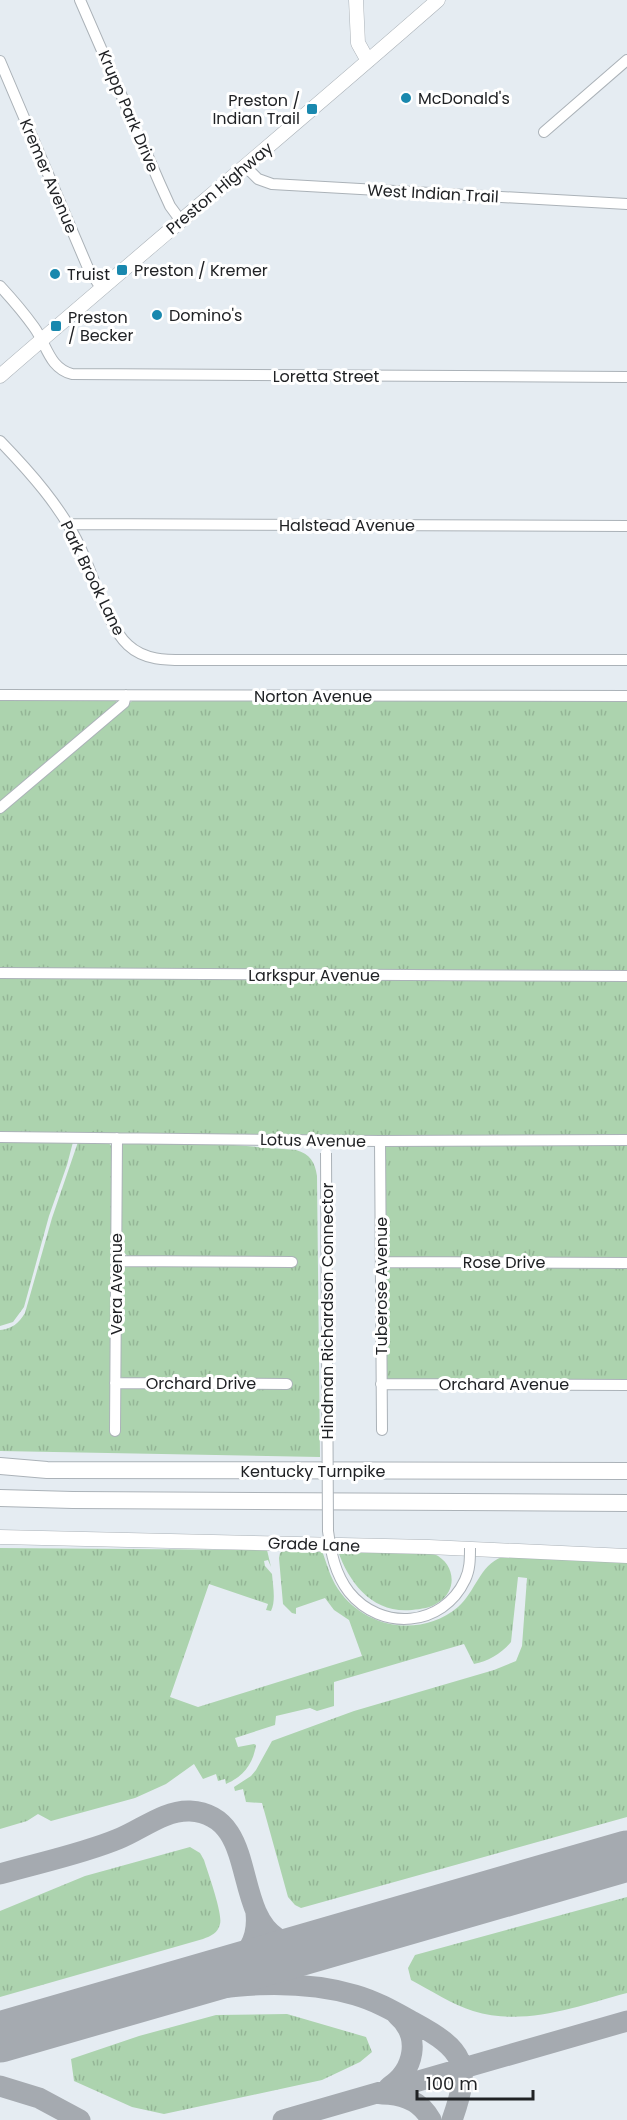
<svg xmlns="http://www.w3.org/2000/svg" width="627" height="2120" font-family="Poppins,sans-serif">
	<defs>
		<pattern id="grass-tufts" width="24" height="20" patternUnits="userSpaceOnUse" patternTransform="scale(1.5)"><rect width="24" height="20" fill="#acd3ae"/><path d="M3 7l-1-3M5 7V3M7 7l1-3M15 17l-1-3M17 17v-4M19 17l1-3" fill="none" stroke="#94b596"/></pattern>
	</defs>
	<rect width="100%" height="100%" fill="#e5ecf2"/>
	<path fill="url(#grass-tufts)" d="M0,698l115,1 2,4 -117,101z
		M627,699v274l-627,-3v-158l132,-111 5,-1z
		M0,977l627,3v156l-627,-2z
		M0,1142h73l-6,23 -18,51 -25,91 -11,15 -13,4z
		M78,1142h29l6,5 6,249 4,-18 -2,-1 -2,-107 9,-13 -9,-11 2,-100 4,-4h70l101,8c14,4 19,12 21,26l3,281 -320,-6v-121c12,-1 19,-7 25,-17l27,-95z
		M384,1145l243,1v114l-244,-2z
		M385,1266h242v117l-236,-1 -5,-4z
		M0,1548l267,2 4,17 -3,-7 -4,1 1,5 7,8c1,12 4,27 -1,37l-5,-1 2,-6 -59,-20 -39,113 28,10 164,-51 -13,-36 -15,-10 -9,-12 -29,10v6l-4,-1 -9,-9 -4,-46 1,-5 4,-3 38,1c5,13 8,26 16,38 27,40 83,49 120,18 18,-16 21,-41 44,-50l125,5v255l-326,91 -6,-3 -7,-8 -26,-94 -16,-1 -3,-13 -8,2 -1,-4 17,-11 5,-6 16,-29 82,-30 140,-41 22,-9 6,-15 5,-68 -9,-1 -7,65c-10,12 -23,19 -37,22l-10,-20 -130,38v24l-17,5 -7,-3 -34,8 -1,9 -40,13 3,9 16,-3 2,1c-3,19 -12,31 -30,39l-1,-5 -7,2 -2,-7 -13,5 -9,-15 -28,20 -31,14 -84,23 -13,-7 -11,7 -27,8z
		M338,1551l96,3c21,9 24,36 5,48 -8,6 -18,7 -27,8 -39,4 -63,-27 -74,-59z
		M190,1847l10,6 4,7c4,13 19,54 16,64 -2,9 -9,12 -17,15l-203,58v-86l85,-35z
		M627,1897v96c-49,13 -103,34 -154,18 -20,-6 -43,-21 -62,-31l-3,-12 7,-13z
		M287,2014l79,23 6,15 -12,10 -38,18 -158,34 -32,-7 -58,-26 -3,-22 68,-23 77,-21z"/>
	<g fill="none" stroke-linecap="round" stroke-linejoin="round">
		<path stroke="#a5aab0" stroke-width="21" d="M0,1874c38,-11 82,-20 118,-35 23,-9 46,-29 72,-28 68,4 42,98 87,127 11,8 26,8 39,8
			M224,1973c22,-16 35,-32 32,-60
			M124,2001c77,-10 155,-28 231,-6 21,6 40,17 58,27 52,28 59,42 39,98
			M0,2086l39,12 41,22
			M389,2087c25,-16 33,-51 8,-72
			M382,2094c20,0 39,7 49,26
			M283,2120l344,-99"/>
		<path stroke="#a5aab0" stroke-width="51" d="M0,2037l627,-181"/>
		<defs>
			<path id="minor" d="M80,0l80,184 10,22 11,15
				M0,61l88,207 13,20
				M544,132l83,-72
				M245,166l13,13 14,5 355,20
				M0,286c12,13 24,27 34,41 13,18 15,41 38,47l555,3
				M0,441c30,31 62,67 80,106 13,27 27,79 48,98 18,17 43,15 66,15h433
				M67,524l560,2
				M0,695l627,1
				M0,808l124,-105 2,-8
				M0,973l627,3
				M0,1137l380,4 247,-1
				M380,1141l2,289
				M116,1261l176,1
				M381,1262l246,1
				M115,1383l172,1
				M381,1384l246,1
				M115,1431l2,-293"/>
			<path id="major" d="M356,0l2,43 10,18
				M0,376c145,-126 293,-249 438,-376
				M0,1537l429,10 198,9"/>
			<path id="highway" d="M0,1466l47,4 580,1
				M0,1498l73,2 554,3"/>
		</defs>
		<use href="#minor" stroke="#abb2b8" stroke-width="12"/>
		<use href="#major" stroke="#abb2b8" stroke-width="15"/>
		<use href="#highway" stroke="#abb2b8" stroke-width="18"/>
		<use href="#minor" stroke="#fff" stroke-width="10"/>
		<use href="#major" stroke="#fff" stroke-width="14"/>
		<use href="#highway" stroke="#fff" stroke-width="16"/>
		<defs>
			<path id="minor-bridge" d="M326,1153l2,378c3,22 7,43 21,61 32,40 94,35 116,-12 5,-10 5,-21 5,-32"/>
		</defs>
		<use href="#minor-bridge" stroke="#abb2b8" stroke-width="12" stroke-linecap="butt"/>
		<use href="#minor-bridge" stroke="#fff" stroke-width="10"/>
	</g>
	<g fill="#1988ae" stroke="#fff" stroke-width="2">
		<circle cx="406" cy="98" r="6"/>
		<rect x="306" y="103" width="12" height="12" rx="3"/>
		<rect x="116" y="264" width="12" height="12" rx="3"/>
		<circle cx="55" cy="274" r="6"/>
		<circle cx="157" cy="315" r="6"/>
		<rect x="50" y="320" width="12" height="12" rx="3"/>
	</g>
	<g text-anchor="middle" stroke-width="6" stroke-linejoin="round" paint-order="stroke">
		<g font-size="16" fill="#202225" stroke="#fff" text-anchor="start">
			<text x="418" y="104">McDonald's</text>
			<text x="300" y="106" text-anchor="end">Preston /<tspan x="300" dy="18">Indian Trail</tspan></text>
			<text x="134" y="276">Preston / Kremer</text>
			<text x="67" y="280">Truist</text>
			<text x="169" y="321">Domino's</text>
			<text x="68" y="323">Preston<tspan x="68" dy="18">/ Becker</tspan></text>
		</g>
		<g font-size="16" fill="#202225" stroke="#fff">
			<text transform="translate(129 111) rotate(67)" y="6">Krupp Park Drive</text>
			<text transform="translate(49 176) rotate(67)" y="6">Kremer Avenue</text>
			<text transform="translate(219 188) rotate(-40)" y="6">Preston Highway</text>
			<text transform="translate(433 193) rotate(3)" y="6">West Indian Trail</text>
			<text x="326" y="382">Loretta Street</text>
			<text x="347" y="531">Halstead Avenue</text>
			<text transform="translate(93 578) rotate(64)" y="6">Park Brook Lane</text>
			<text x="313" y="702">Norton Avenue</text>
			<text x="314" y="981">Larkspur Avenue</text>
			<text transform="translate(313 1140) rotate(1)" y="6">Lotus Avenue</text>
			<text x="504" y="1268">Rose Drive</text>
			<text transform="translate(116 1284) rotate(-90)" y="6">Vera Avenue</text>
			<text transform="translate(381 1286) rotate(-90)" y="6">Tuberose Avenue</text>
			<text transform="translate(327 1311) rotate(-90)" y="6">Hindman Richardson Connector</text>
			<text x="201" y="1389">Orchard Drive</text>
			<text x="504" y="1390">Orchard Avenue</text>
			<text x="313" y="1477">Kentucky Turnpike</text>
			<text transform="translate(314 1544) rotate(2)" y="6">Grade Lane</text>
		</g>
	</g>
	<path d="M417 2090v9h116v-9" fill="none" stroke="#202225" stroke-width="3"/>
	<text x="426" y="2090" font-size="18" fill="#202225" stroke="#ffffff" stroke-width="4.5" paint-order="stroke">100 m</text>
</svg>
